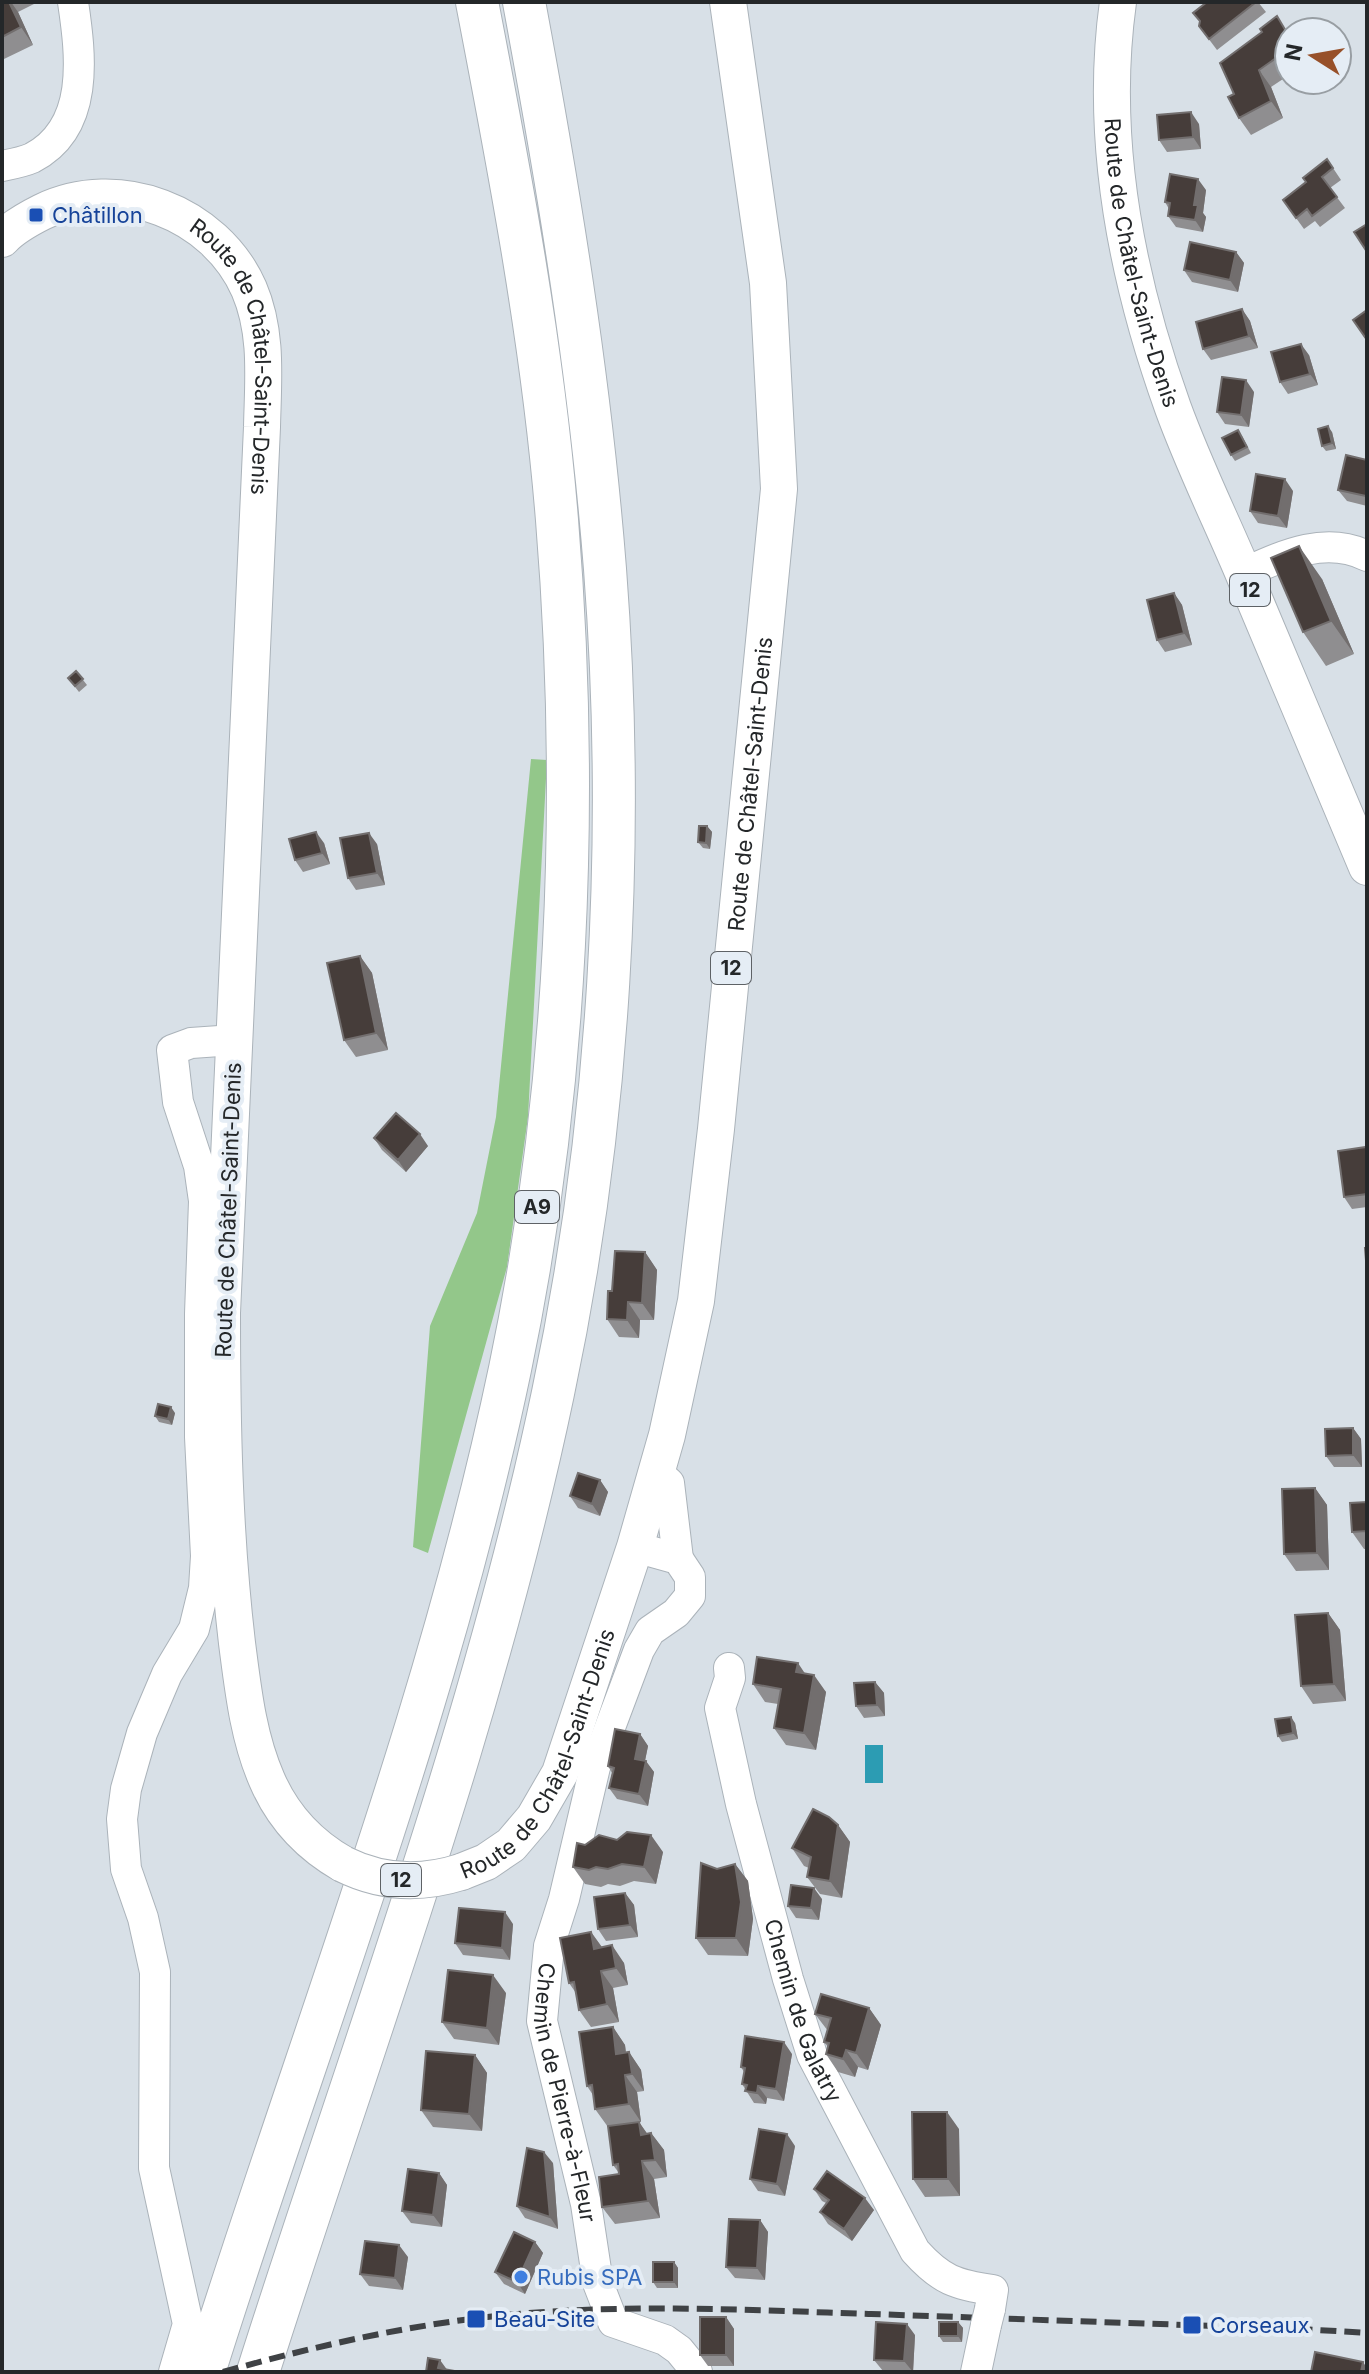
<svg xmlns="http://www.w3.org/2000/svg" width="1369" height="2374" font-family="Inter,sans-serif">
	<rect width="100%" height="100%" fill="#d8e0e7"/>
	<path fill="#93c78a" d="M531,759l16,1 -19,357 -21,150 -79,286 -15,-6 17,-221 47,-113 19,-96z"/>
	<path fill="#2c9cb3" d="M865,1745h18v38h-18z"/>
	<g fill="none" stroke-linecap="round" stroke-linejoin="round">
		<defs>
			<g id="minor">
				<path d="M2,166c10,-2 21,-4 30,-8 58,-30 49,-102 41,-156"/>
				<path d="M1244,573c38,-17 81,-38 123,-17"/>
				<path d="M657,1472l12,11 9,76"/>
				<path id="s1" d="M635,1547l43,12 12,18v19l-14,17 -26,18 -11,19 -44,117 -31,132 -15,47 -7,75 44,183 12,79 15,39 52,18 14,10 18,22"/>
				<path id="s2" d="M729,1668l1,10 -10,30 21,96 47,175 24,76 103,196c26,29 41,34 78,39l-3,19"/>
				<path d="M174,2372l14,-48 -34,-156 1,-196 -12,-54 -17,-49 -4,-50 4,-30 16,-56 25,-59 27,-45 10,-41 2,-32 -6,-119v-123l4,-113 -5,-35 -21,-64 -6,-52 19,-7 43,-3"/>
				<path d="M976,2372l10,-47"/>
			</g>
			<g id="major">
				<path id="s3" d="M1118,2c-19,136 9,278 55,406 20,55 46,108 69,162 42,99 83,198 125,297"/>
				<path id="s4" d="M2,239c11,-12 26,-20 40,-27 76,-37 173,0 207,77 19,44 14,91 13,138l-40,886c0,110 2,220 15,330 6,46 11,94 30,137 16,37 41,64 76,84"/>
				<path id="s5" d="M461,1872l25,-10 25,-17 23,-27 26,-45 75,-226 32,-112 29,-134 20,-172 63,-640 -11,-206 -40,-281"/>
			</g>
			<path id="highway" d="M204,2372c105,-334 234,-659 306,-1003 58,-277 70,-567 47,-849 -14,-174 -47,-347 -80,-518
				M258,2372c103,-325 225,-645 295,-979 57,-269 73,-551 52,-824 -15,-191 -46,-379 -81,-567"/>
		</defs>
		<use href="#minor" stroke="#abb3ba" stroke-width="32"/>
		<use href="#major" stroke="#abb3ba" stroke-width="38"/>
		<use href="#highway" stroke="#abb3ba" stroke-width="44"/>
		<use href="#minor" stroke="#fff" stroke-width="30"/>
		<use href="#major" stroke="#fff" stroke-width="36"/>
		<use href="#highway" stroke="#fff" stroke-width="42"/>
		<path stroke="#3f4245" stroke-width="6" stroke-dasharray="16 8" stroke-linecap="butt" d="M223,2372c89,-25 180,-46 273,-56 125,-13 250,-6 375,-2 144,5 287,10 431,15l65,4"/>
		<defs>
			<path id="minor-bridge" d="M986,2325l4,-16"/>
			<path id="major-bridge" d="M343,1864c38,19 77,21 118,8"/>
		</defs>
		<use href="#minor-bridge" stroke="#abb3ba" stroke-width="32" stroke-linecap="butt"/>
		<use href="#major-bridge" stroke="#abb3ba" stroke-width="38" stroke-linecap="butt"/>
		<use href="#minor-bridge" stroke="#fff" stroke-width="30"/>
		<use href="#major-bridge" stroke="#fff" stroke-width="36"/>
	</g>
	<path fill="#8f8e90" d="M2,2h31l1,2 -16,8 15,33 -29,14 -2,-2z
		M1207,2h51l8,10 -49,38 -18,-24z
		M1288,32h1v43l-18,12 12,31 -32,17 -12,-17 -5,-24z
		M1199,124l2,25 -34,3 -8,-12z
		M1327,159l14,21 -11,8 15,20 -25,19 -5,-6 -11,8 -21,-29 23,-18z
		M1206,190l-3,23 3,4 -3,15 -27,-5 -8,-11 1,-7 -4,-7z
		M1236,252l8,11 -6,29 -46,-10 -8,-12z
		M1242,309l8,12 8,27 -47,12 -8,-11z
		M1309,355l9,30 -30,9 -8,-12z
		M1254,392l-5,35 -24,-3 -8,-12z
		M1332,432l4,17 -10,2 -4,-5z
		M1242,436l9,17 -16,8 -4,-6z
		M1367,460v46l-20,-5 -9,-11z
		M1293,491l-6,37 -29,-5 -8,-12z
		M1322,579l32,75 -28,12 -23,-34z
		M1174,593l8,12 10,40 -27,7 -8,-12z
		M76,671l11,14 -8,7 -11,-14z
		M707,826l5,6 -2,17 -7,-1 -5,-6z
		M324,843l6,21 -27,8 -8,-12z
		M377,844l8,41 -29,5 -8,-12z
		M360,956l12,17 16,77 -32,7 -12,-17z
		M374,1138l54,8 -22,26 -24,-22z
		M1366,1147l1,2v58l-15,2 -8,-12z
		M645,1252l12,18 -3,50h-14l-1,18 -20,-1 -12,-18 5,-28z
		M175,1413l-3,12 -13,-3 -4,-6z
		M1353,1428l8,11 1,28h-28l-8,-11z
		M600,1480l8,12 -8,24 -22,-8 -8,-12z
		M1315,1488l12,17 2,65 -33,1 -12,-17z
		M1367,1502v47h-3l-12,-17z
		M1328,1613l12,17 6,71 -33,3 -12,-18z
		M805,1674l21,18 -10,58 -30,-5 -12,-17 4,-24 -13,-2 -12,-18z
		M875,1682l9,11 1,23 -21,2 -8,-12z
		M1295,1723l3,16 -16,3 -4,-6z
		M640,1734l8,12 -3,15 9,11 -6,34 -31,-7 -8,-11 3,-15 -4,-7z
		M838,1825l12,17 -8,56 -22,-4 -13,-17 2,-9 -5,-2 -12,-18z
		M585,1845l78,7 -7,32 -22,-3 -14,5 -12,-2 -7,3 -16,-3 -12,-17z
		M735,1864l13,17 5,38 -5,37 -40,-1 -12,-17 21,-69z
		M625,1893l9,12 4,32 -32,4 -8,-12z
		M822,1899l-3,21 -23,-2 -8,-12z
		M513,1924l-3,36 -47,-5 -8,-12z
		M591,1932l11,15 22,16 4,22 -15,3 6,34 -28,5 -12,-17 -3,-17 -7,-10z
		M506,1993l-7,52 -45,-6 -12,-17z
		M869,2008l12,17 -13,45 -10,-3 -3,10 -17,-5 -12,-18 2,-7 -4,-5 4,-11 -13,-17z
		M613,2027l12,18 1,8 3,-1 12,18 3,21 -7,1 4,30 -14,2 12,-2 8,12 4,-1 13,17 3,27 -13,2 6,39 -45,6 -13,-17 17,-34 -6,-8 -5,-38 -13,-18 -2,-14 -6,-9z
		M792,2054l-8,47 -17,-3 -1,6 -12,-1 -12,-19 2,-12 -3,-5z
		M475,2055l12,18 -5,58 -49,-4 -12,-17z
		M959,2129l1,67 -35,1 -12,-18z
		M795,2146l-10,50 -27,-5 -8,-12z
		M553,2163l5,66 -33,-11 -8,-12z
		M439,2173l8,12 -5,42 -31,-4 -9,-12z
		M814,2189l60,21 -22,31 -24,-17 -8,-12 6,-9 -4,-2z
		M760,2220l8,12 -3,48 -30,-2 -9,-11z
		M535,2242l8,11 -18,41 -21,-10 -9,-12z
		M408,2257l-5,33 -34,-4 -9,-12z
		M674,2262l4,6v20h-21l-4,-6z
		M726,2317l8,12v37h-26l-8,-11z
		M958,2322l5,6 -1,14h-19l-4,-6z
		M915,2335l-2,37 -30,-1 -9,-11z"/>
	<path fill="#726e6e" d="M9,2h2l7,10 15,33 -12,-18z
		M1259,70l12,17 12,31 -12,-17z
		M1191,112l8,12 2,25 -8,-12z
		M1198,179l8,11 -3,23 3,4 -3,15 -8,-12 -1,-15z
		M1236,252l8,11 -6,29 -8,-12z
		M1242,309l8,12 8,27 -9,-12z
		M1301,344l8,11 9,30 -8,-11z
		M1246,380l8,12 -5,35 -8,-12z
		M1328,426l4,6 4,17 -4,-6z
		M1285,479l8,12 -6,37 -9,-12z
		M1299,546l23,33 32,75 -23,-33z
		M1174,593l8,12 10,40 -8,-12z
		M707,826l5,6 -2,17 -4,-6z
		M316,832l8,11 6,21 -8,-11z
		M369,833l8,11 8,41 -8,-12z
		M360,956l12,17 16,77 -12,-17z
		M420,1134l8,12 -22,26 -8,-12z
		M645,1252l12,18 -3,50 -12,-17z
		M628,1302l12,18 -1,18 -12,-18z
		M171,1407l4,6 -3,12 -4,-6z
		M1353,1428l8,11 1,28 -9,-12z
		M600,1480l8,12 -8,24 -8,-12z
		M1315,1488l12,17 2,65 -12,-17z
		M1328,1613l12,17 6,71 -12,-17z
		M798,1663l12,18 -14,-9z
		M814,1675l12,17 -10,58 -12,-17z
		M875,1682l9,11 1,23 -8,-11z
		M1291,1717l4,6 3,16 -5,-6z
		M640,1734l8,12 -5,24 -8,-11z
		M646,1761l8,11 -6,34 -9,-12z
		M838,1825l12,17 -8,56 -12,-17z
		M651,1835l12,17 -7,32 -12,-17z
		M735,1864l13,17 5,38 -5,37 -12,-18z
		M814,1888l8,11 -3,21 -8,-12z
		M625,1893l9,12 4,32 -8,-12z
		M505,1912l8,12 -3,36 -8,-12z
		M591,1932l12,17h-9z
		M612,1945l12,18 4,22 -12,-17z
		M601,1971l12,17 6,34 -12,-18z
		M493,1975l13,18 -7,52 -12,-17z
		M869,2008l12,17 -13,45 -12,-17z
		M613,2027l12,18 3,27 -12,-18z
		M784,2042l8,12 -8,47 -8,-12z
		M846,2050l12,17 -3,10 -12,-18z
		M629,2052l12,18 3,21 -12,-17z
		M475,2055l12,18 -5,58 -13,-17z
		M625,2075l12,17 4,30 -12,-18z
		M758,2086l9,12 -1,6 -9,-11z
		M947,2112l12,17 1,67 -12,-17z
		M639,2122l12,17 -10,-4z
		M651,2133l13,17 3,27 -12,-17z
		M787,2134l8,12 -10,50 -8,-12z
		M544,2152l9,11 5,66 -8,-12z
		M642,2161l12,18 6,39 -12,-17z
		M439,2173l8,12 -5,42 -9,-12z
		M865,2198l9,12 -22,31 -8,-12z
		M760,2220l8,12 -3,48 -8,-12z
		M535,2242l8,11 -18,41 -8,-12z
		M399,2245l9,12 -5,33 -8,-12z
		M674,2262l4,6v20l-4,-6z
		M726,2317l8,12v37l-8,-11z
		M958,2322l5,6 -1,14 -4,-6z
		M907,2324l8,11 -2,37 -9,-11z
		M440,2360l8,11 -10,-3z
		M1363,2362l4,6v4h-6z"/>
	<path fill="#463d3a" stroke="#726e6e" stroke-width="2" d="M2,2h7l12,25 -19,10z
		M1207,2h49l-47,37 -10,-13 1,-5 -7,-8z
		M1277,16l10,17 12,-10 6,9h-16v17l-30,21 12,31 -32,17 -11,-21 6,-3 -14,-31 42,-31 -2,-3z
		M1191,112l2,25 -34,3 -2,-25z
		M1327,159l6,9 -11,9 15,20 -25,19 -5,-7 -11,9 -13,-18 23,-18 -3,-4z
		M1170,174l28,5 -4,26h4l-3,15 -27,-4 2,-13 -5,-1z
		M1367,224v28l-13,-20z
		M1190,242l46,10 -6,28 -46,-10z
		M1242,309l7,27 -46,13 -7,-27z
		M1367,310v30l-14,-20z
		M1301,344l9,30 -30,8 -9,-30z
		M1222,377l24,3 -5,35 -24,-3z
		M1328,426l4,17 -10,3 -4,-17z
		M1238,430l9,17 -16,8 -9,-17z
		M1346,455l21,5 -1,36 -28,-6z
		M1256,474l29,5 -7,37 -28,-5z
		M1299,546l32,75 -28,11 -32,-74z
		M1174,593l10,40 -27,7 -10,-40z
		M76,671l7,8 -8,7 -7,-8z
		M699,826h8l-1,17 -8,-1z
		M316,832l6,21 -27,7 -6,-21z
		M369,833l8,40 -29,5 -8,-40z
		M360,956l16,77 -32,7 -17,-77z
		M396,1113l24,21 -22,26 -24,-22z
		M1366,1147l1,11v36l-23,3 -6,-46z
		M1365,1248h2v25z
		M615,1251l30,1 -3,51 -14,-1 -1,18 -20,-1 1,-28h4z
		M158,1404l13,3 -3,12 -13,-3z
		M1353,1428v27l-27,1 -1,-27z
		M578,1473l22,7 -8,24 -22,-8z
		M1315,1488l2,65 -33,1 -2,-65z
		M1367,1502v46l-1,-17 -14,1 -2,-29z
		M1328,1613l6,71 -33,2 -6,-71z
		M757,1657l41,6 -2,9 18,3 -10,58 -30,-5 7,-39 -28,-5z
		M875,1682l2,23 -21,1 -2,-23z
		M1291,1717l2,16 -15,3 -3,-17z
		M615,1729l25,5 -5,25 11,2 -7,33 -30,-6 5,-20 -6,-2z
		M813,1809l16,8 9,8 -8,56 -23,-4 4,-20 -19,-9z
		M627,1832l24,3 -7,32 -22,-3 -14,5 -12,-2 -7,3 -16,-3 4,-24 8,2 14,-10 18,5z
		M701,1863l16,6 18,-5 6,38 -5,36h-40z
		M791,1885l23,3 -3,20 -23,-2z
		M625,1893l5,32 -32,4 -4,-32z
		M459,1908l46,4 -3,36 -47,-5z
		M591,1932l3,17 18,-4 4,23 -15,3 6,33 -28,6 -5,-28 -5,1 -9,-45z
		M448,1970l45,5 -6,53 -45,-6z
		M821,1994l48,14 -13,45 -10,-3 -3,9 -17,-5 3,-11 -5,-1 7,-24 -16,-4z
		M613,2027l3,27 13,-2 3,22 -7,1 4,29 -34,5 -3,-24 -5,1 -8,-54z
		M745,2036l39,6 -8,47 -18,-3 -1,7 -12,-2 2,-6 -5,-1 3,-16 -4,-1z
		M426,2051l49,4 -6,59 -48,-4z
		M912,2112h35l1,67h-35z
		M639,2122l2,13 10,-2 4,27 -13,1 6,40 -46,6 -3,-30 20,-3 -1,-10 -5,1 -5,-39z
		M759,2129l28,5 -10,50 -27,-5z
		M527,2148l17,4 6,65 -33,-11z
		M408,2169l31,4 -6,42 -31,-4z
		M827,2171l38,27 -21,31 -24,-17 9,-12 -15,-11z
		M729,2219l31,1 -3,48 -31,-1z
		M514,2232l21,10 -18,40 -22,-10z
		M365,2241l34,4 -4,33 -35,-4z
		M653,2262h21v20h-21z
		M700,2317h26v38h-26z
		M876,2322l31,2 -3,37 -30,-1z
		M939,2322h19v14h-19z
		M1315,2352l48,10 -2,10h-50z
		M428,2358l12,2 -2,8 22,4h-34z"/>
	<g fill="#1a4fb4" stroke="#e5edf5" stroke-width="3">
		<rect x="28" y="207" width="16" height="16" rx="4"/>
		<rect x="466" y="2309" width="20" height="20" rx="4"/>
		<rect x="1182" y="2315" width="20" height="20" rx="4"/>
	</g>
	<circle fill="#3f7fe0" stroke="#e5edf5" stroke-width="3" cx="521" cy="2277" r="8"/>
	<g text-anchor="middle" stroke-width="8" stroke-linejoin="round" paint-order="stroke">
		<g fill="#e5edf5" stroke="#5e6266" stroke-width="2">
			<rect x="1230" y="574" width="40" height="32" rx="6"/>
			<rect x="711" y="952" width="40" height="32" rx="6"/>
			<rect x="515" y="1191" width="44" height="32" rx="6"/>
			<rect x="381" y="1864" width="40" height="32" rx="6"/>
		</g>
		<g font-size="20" font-weight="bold" fill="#242729">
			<text x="1250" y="597">12</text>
			<text x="731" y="975">12</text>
			<text x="537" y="1214">A9</text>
			<text x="401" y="1887">12</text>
		</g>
		<g font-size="22" fill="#164399" stroke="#e5edf5" text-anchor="start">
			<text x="52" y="223">Châtillon</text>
			<text x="494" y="2327">Beau-Site</text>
			<text x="1210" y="2333">Corseaux</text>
		</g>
		<g font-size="22" fill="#242729" stroke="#e5edf5">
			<text dy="8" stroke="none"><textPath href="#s3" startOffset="264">Route de Châtel-Saint-Denis</textPath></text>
			<text dy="8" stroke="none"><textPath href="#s4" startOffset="354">Route de Châtel-Saint-Denis</textPath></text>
			<text dy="8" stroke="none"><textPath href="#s5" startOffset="1156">Route de Châtel-Saint-Denis</textPath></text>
			<text transform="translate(228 1210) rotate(-88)" y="8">Route de Châtel-Saint-Denis</text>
			<text dy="8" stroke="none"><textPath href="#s5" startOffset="148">Route de Châtel-Saint-Denis</textPath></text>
			<text dy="8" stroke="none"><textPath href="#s2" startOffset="356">Chemin de Galatry</textPath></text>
			<text dy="8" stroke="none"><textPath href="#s1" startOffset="620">Chemin de Pierre-à-Fleur</textPath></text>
		</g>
		<g font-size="22" fill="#366cbe" stroke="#e5edf5" text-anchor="start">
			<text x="537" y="2285">Rubis SPA</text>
		</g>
	</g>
	<rect width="1369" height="2374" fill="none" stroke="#242729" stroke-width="8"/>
	<g transform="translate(1313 56) rotate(281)"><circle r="38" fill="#e5edf5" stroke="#989ea3" stroke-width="2"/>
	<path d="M0-6L14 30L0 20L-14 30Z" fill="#975029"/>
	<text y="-12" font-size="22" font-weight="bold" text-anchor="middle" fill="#242729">N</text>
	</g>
</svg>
